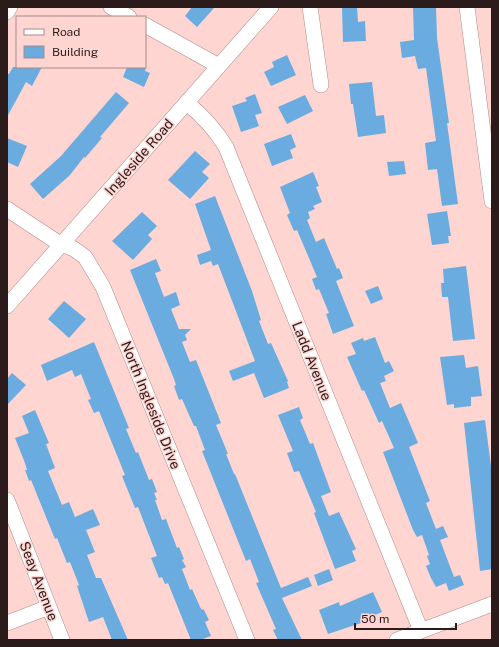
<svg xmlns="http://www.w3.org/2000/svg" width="499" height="647" font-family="'Public Sans',sans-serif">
	<rect width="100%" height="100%" fill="#fed5d1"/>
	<path fill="#6aabe0" d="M192,7h23l-18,20 -12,-11z
		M342,7h15l1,15 7,-1 1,20 -23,1z
		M413,7h23l1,31 12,85h-2l11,81 -16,2 -5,-37 -9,1 -3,-27 11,-2 -10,-73 -8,1 -3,-13 -13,2 -2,-16 14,-2z
		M287,55l9,20 -25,11 -7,-14 10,-5 -2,-5z
		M13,67h29l-10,19 -6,-4 -19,35v-43h2z
		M127,67h19l-1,4 5,2 -6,14 -21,-10z
		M372,82l4,34 8,-1 2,18 -28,4 -5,-33h-2l-2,-20z
		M116,92l13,11 -29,34 2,1 -17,20 -1,-1 -14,18 -27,24 -13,-15 31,-28z
		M255,94l7,19 -7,2 4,11 -18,6 -9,-26 15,-5 -2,-3z
		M305,95l8,16 -26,13 -9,-17z
		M291,134l5,13 -6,3 3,8 -21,8 -8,-22z
		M7,138l20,8 -9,21 -11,-5z
		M195,151l15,13 -8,8 7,6 -19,21 -22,-19z
		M404,161l2,13 -17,2 -2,-14z
		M313,172l6,14 -3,1 6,15 -9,4 2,3 -7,3 2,6 -3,2 9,22 8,-4 13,31 2,-1 4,10 -7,3 18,45 -21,8 -7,-20 3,-1 -10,-24 -3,1 -4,-11 5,-2 -20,-47 -3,1 -7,-16 3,-2 -10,-26z
		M215,196l37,95 9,29 -2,1 9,23 3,-1 17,38 -1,1 2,6 -25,10 -10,-25 -21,8 -4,-10 26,-10 -37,-97 -5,2 -2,-5 -11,4 -3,-10 14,-5 -16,-46z
		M447,211l4,25h-3l1,7 -17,2 -5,-31z
		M142,212l15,14 -9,9 4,4 -19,21 -21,-19z
		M156,259l5,12 -6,2 9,24 12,-5 4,13 -9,4 8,20h12l-6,6 2,5 -5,2 8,20 6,-2 25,63 -5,2 12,29h-2l8,20h1l46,114 27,-11 4,9 -30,12 20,42h-24l-5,-10 3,-1 -20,-46 3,-1 -9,-23 -4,2 -44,-110 3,-1 -9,-24h-2l-12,-27 -3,1 -5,-14 2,-1 -2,-6 -44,-109z
		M466,266l9,73 -22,2 -5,-44h-6l-1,-14h3l-1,-14z
		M378,286l5,13 -12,5 -6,-13z
		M64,301l22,18 -17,19 -21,-19z
		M375,337l10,26 4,-2 5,10 -10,5 2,5 -6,2 10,25 11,-5 17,40 -9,4 21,54 -4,2 10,26 7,-3 5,11 -8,3 14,37 6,-2 4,10 -15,6 -3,-8 -10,4 -5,-9 -5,-12 4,-2 -3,-8 2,-1 -7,-20 -5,2 -4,-7 -30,-78 11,-4 -12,-27 -3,2 -15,-33 -2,1 -15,-34 9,-3 -5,-11 12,-5 1,3z
		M94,342l35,86 -3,1 10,24 2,-1 11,28 3,-1 5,13 -3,1 3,7h-2l7,20 4,-1 11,29 2,-1 5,12 -2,1 4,7 -4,2 8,21 2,-1 9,20 3,1 5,10 -4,2 6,14 -11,4h-9l-23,-57 -3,1 -3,-7 -3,1 -8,-20 6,-2 -19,-49 -3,1 -13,-32 3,-1 -26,-64 -5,2 -6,-13 3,-1 -10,-25 -6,3 -3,-7 -25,11 -6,-16z
		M464,355l2,13 12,-2 4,30 -11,1v9l-17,2v-4l-7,1 -7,-48z
		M12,373l14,12 -19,20v-26z
		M299,407l4,11 -3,2 10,24 3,-1 18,49 -10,4 8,20 10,-4 17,37 -4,2 4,10 -21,8 -21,-56 2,-1 -17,-41 -5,1 -7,-19 6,-2 -15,-36z
		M35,410l14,33 -3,1 9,24 -7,3 14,34 7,-3 6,15 18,-8 7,16 -14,5 9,22 -8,3 9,23h5l27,62h-16l-9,-23 -14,5 -12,-36 2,-1 -9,-23 -3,1 -10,-25 -2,1 -24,-59 -2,1 -4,-11h2l-2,-7 -10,-25 14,-5 -7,-17z
		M485,420l7,54v95l-12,2 -16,-148z
		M329,569l4,11 -15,6 -4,-11z
		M373,592l9,20 -22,9 1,2 -33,11 -9,-24 20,-8 1,4z"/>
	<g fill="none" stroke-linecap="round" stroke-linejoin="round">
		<defs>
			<path id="minor" d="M111,7l18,10
				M310,7l11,78
				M467,7l25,194
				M7,12l3,-5
				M145,25l74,41
				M187,103c16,13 28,26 39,44l195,484
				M7,209l50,33 17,7 11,8 18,30 144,353
				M7,306l264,-299
				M7,500l55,140
				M7,623l42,-16
				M397,640l95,-36"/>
		</defs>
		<use href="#minor" stroke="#b08a87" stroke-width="16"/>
		<use href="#minor" stroke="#fff" stroke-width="15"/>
	</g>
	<g text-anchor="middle" stroke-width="3" stroke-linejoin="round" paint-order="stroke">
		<g font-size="14" fill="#2b1c1b" stroke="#fed5d1">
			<text transform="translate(139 157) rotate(-49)" y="5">Ingleside Road</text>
			<text transform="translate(312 361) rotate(68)" y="5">Ladd Avenue</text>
			<text transform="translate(151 405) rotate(68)" y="5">North Ingleside Drive</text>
			<text transform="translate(39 581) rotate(69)" y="5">Seay Avenue</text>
		</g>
	</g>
	<rect width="499" height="647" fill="none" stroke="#2b1c1b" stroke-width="16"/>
	<rect x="16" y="16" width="130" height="52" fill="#fed5d1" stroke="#aa8b88"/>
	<rect x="24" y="29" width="20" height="6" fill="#ffffff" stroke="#aa8b88"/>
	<text x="52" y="36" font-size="12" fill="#2b1c1b">Road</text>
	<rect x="24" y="46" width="20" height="12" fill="#6aabe0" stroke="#aa8b88"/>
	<text x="52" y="56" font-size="12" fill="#2b1c1b">Building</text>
	<path d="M355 623v6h101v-6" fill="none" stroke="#2b1c1b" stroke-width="2"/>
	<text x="361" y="623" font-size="12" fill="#2b1c1b" stroke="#fed5d1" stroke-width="3" paint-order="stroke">50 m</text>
</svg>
